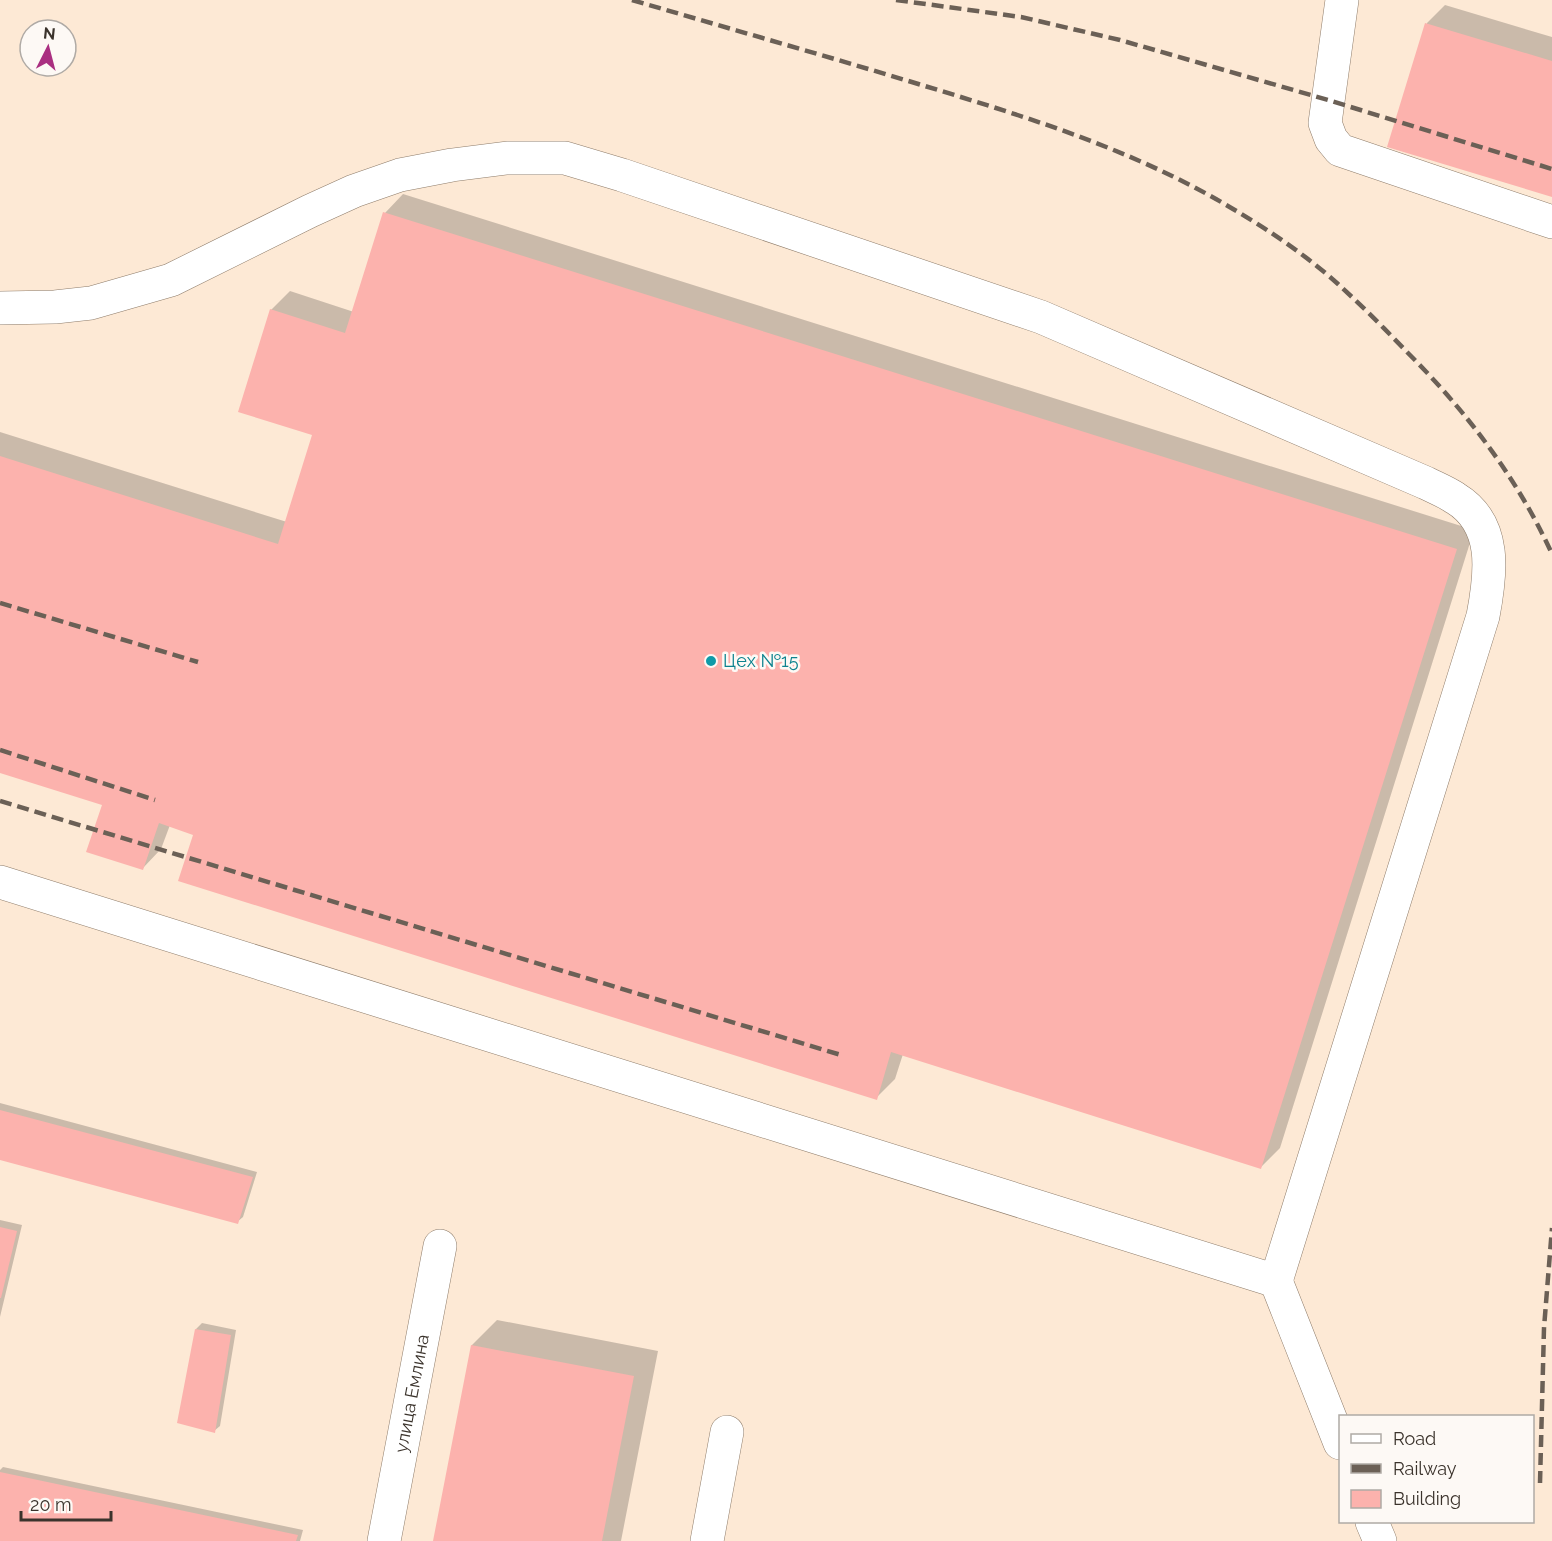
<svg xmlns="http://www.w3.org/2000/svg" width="1552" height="1541" font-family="Raleway,sans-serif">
	<rect width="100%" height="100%" fill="#fde9d5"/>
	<path fill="#0003" d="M1445,5l107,32v159l-163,-50 38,-123z
		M403,194l1071,336 -194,618 -19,19 -358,-113 -8,25 -19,19 -706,-273 -9,24 -18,19 -39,-64 -104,-33v-339l287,90 27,-88 -43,-124 19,-19 64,21 31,-99z
		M0,1103l257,69 -14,45 -6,5 -237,-63z
		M0,1220l22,5 -22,92z
		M497,1320l161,31 -37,190h-186l37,-196z
		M202,1323l34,7 -16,96 -6,5 -18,-102z
		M3,1467l300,63 -3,11h-292l-8,-2v-69z"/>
	<path fill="#fcb2ad" d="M1425,23l127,38v136l-165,-50z
		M383,212l1074,337 -196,620 -370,-117 -14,48 -699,-219 15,-46 -34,-12 -16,47 -57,-18 16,-47 -102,-32v-317l278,88 34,-109 -74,-23 32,-103 75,24z
		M0,1110l253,67 -15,47 -238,-64z
		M0,1227l17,4 -16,67h-1z
		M195,1329l36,6 -16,98 -38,-10z
		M471,1345l163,31 -32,165h-169z
		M0,1472l298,63 -2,6h-296z"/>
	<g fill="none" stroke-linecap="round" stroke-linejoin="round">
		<defs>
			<g id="minor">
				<path d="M1342,0l-17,123 6,16 9,11 212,72"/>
				<path d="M0,308l55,-1 36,-4 80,-23 139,-69 44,-20 46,-16 52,-10 55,-7h58l57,17 419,142 385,166c10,5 20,9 29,15 43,26 36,76 28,118l-207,665 -1276,-399"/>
				<path d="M1276,1281l64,162"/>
				<path d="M1372,1522l8,19"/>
				<path id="s1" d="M384,1541l56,-295"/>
				<path d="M707,1541l20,-109"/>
			</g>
		</defs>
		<use href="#minor" stroke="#8e7c6a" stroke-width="34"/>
		<use href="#minor" stroke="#fff" stroke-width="33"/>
		<path stroke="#6b6056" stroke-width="4.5" stroke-dasharray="12 6" stroke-linecap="butt" d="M632,0c102,30 205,59 306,90 102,31 204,64 295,119 36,21 74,47 105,75 23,21 46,44 68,67 59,59 111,126 146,203
			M896,0l125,17 99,23 208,60 224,69
			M0,603l198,59
			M0,750l155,50
			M0,801l841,254
			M1540,1483l4,-155 8,-100"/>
	</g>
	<circle fill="#0f9aa8" stroke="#fdf9f5" stroke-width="2" cx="711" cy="661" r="6"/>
	<g text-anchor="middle" stroke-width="5" stroke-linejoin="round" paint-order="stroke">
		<g font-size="18" fill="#0d838f" stroke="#fdf9f5" text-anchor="start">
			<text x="723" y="667">Цех №15</text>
		</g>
		<g font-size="18" fill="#3b332c" stroke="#fdf9f5">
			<text dy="6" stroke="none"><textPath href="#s1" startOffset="150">улица Емлина</textPath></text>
		</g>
	</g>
	<rect x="1339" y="1415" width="195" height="108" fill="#fdf9f5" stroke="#afaaa5" stroke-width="1.5"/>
	<rect x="1351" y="1434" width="30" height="9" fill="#ffffff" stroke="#afaaa5" stroke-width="1.5"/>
	<text x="1393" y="1445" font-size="18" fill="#3b332c">Road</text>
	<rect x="1351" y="1464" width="30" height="9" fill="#6b6056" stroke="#afaaa5" stroke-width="1.5"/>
	<text x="1393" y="1475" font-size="18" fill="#3b332c">Railway</text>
	<rect x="1351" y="1490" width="30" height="18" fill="#fcb2ad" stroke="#afaaa5" stroke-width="1.5"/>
	<text x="1393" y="1505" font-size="18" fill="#3b332c">Building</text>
	<g transform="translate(48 48) rotate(6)"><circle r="28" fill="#fdf9f5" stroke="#afaaa5" stroke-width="1.5"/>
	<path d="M0-4.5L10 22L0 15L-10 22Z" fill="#aa2f81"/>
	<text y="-9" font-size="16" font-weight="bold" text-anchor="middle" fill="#3b332c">N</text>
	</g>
	<path d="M21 1511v9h90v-9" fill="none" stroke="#3b332c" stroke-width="3"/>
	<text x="30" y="1511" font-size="18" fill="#3b332c" stroke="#fdf9f5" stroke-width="4.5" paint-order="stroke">20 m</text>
</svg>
